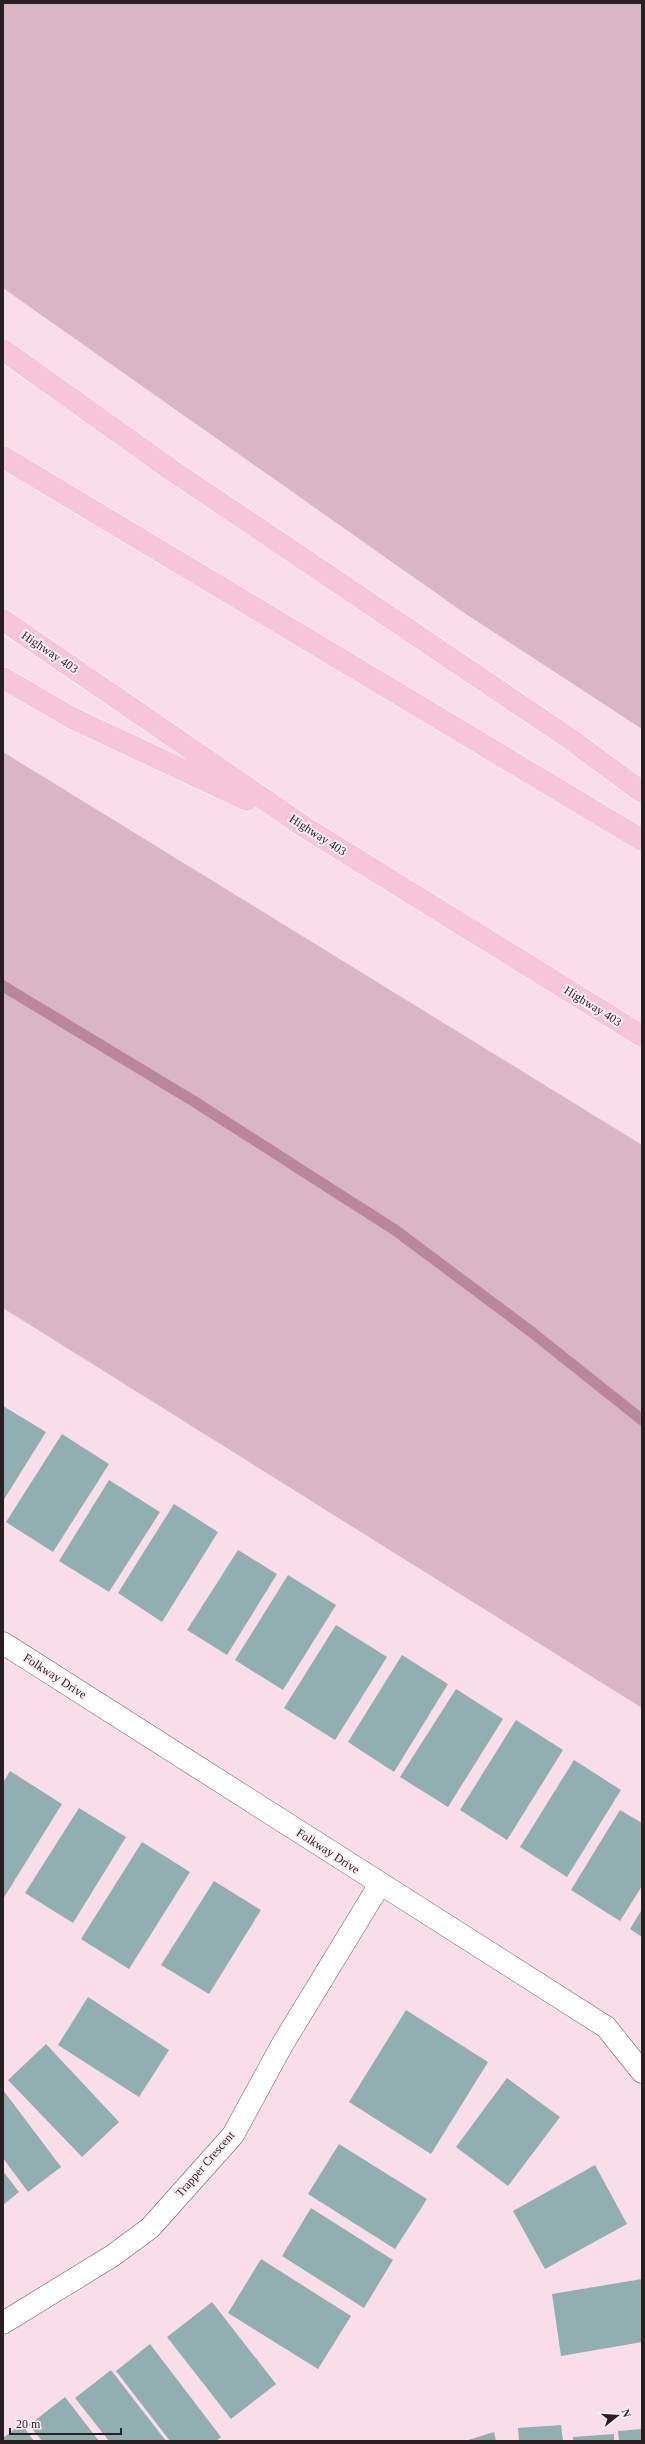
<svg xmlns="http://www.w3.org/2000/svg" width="645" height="2444" font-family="Georgia,serif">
	<rect width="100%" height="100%" fill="#f9dde8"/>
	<path fill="#dab5c4" d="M3,3h639v726l-179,-117 -460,-324z
		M3,752l639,393v563l-639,-400z"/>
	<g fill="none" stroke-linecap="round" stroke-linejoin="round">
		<path stroke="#ba869c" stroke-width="11" d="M3,986l192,116 200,128 134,100 113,90"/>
	</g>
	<path fill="#91afb0" d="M3,1406l43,26 -43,69z
		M62,1434l47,30 -56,88 -47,-30z
		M109,1480l51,32 -51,80 -50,-31z
		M174,1504l44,28 -56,90 -44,-29z
		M238,1550l39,24 -50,81 -40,-25z
		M288,1575l48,30 -53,85 -48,-30z
		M336,1625l51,32 -52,83 -51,-32z
		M402,1655l46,29 -54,88 -46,-30z
		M456,1689l47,30 -55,88 -48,-30z
		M516,1720l47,30 -56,90 -47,-30z
		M574,1760l47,30 -54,87 -47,-30z
		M10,1771l52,33 -59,95v-116z
		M79,1808l47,29 -53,86 -48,-30z
		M620,1810l22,13v63l-22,35 -49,-31z
		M142,1842l48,30 -61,97 -48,-30z
		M214,1881l47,29 -52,84 -48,-29z
		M642,1909v28l-12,-8z
		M88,1997l81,53 -30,47 -81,-52z
		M406,2010l82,52 -57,92 -82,-52z
		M46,2044l73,78 -37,35 -74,-77z
		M507,2078l53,39 -52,69 -52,-39z
		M3,2090l58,77 -33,25 -25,-34z
		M339,2144l88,55 -32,50 -87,-55z
		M595,2165l32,59 -82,45 -32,-58z
		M3,2171l16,21 -16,13z
		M311,2208l82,52 -29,48 -82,-52z
		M261,2259l90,57 -33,53 -90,-56z
		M642,2279v63l-81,14 -9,-62z
		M212,2302l64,82 -45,35 -64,-82z
		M150,2344l71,93 -5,4h-46l-54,-70z
		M111,2370l55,71h-57l-34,-43z
		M65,2397l34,44h-57l-13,-16z
		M21,2424l13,17h-31v-3z
		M561,2425l2,16h-44l-1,-13z
		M642,2429v12h-23l-1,-10z
		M494,2432l2,9h-31z
		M614,2434v7h-41v-4z"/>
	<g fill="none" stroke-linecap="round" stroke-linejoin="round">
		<defs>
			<path id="minor" d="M3,2323l109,-67 38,-28 83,-93 49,-90 98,-161"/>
			<path id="tertiary" d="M3,1643l603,384 36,45"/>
			<path id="motorway" d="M3,350l167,119 396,267 76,56
				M3,457l639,383
				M3,620l303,208 336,208
				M3,678l69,40 175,82"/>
		</defs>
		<use href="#minor" stroke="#715a64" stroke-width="23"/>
		<use href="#tertiary" stroke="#715a64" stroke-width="23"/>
		<use href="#motorway" stroke="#fff" stroke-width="23"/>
		<use href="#minor" stroke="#fff" stroke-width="22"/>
		<use href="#tertiary" stroke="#fff" stroke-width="22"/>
		<use href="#motorway" stroke="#f6c5d9" stroke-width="22"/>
	</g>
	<g text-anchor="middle" stroke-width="4" stroke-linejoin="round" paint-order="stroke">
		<g font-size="12" fill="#291f23" stroke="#ffeef4">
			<text transform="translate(50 652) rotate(34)" y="4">Highway 403</text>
			<text transform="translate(318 835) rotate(33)" y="4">Highway 403</text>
			<text transform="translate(593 1006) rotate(32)" y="4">Highway 403</text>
			<text transform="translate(55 1676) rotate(33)" y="4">Folkway Drive</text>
			<text transform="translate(328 1851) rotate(33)" y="4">Folkway Drive</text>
			<text transform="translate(205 2164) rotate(-49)" y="4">Trapper Crescent</text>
		</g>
	</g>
	<rect width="645" height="2444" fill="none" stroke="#291f23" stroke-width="8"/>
	<g transform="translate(617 2416) rotate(73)" stroke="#ffeef4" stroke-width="3" paint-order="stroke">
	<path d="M0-3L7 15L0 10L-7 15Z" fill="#291f23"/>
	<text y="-6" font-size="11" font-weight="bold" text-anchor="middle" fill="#291f23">N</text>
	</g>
	<path d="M10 2428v6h111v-6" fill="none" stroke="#291f23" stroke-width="2"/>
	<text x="16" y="2428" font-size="12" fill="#291f23" stroke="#ffeef4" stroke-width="3" paint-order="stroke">20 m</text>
</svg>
